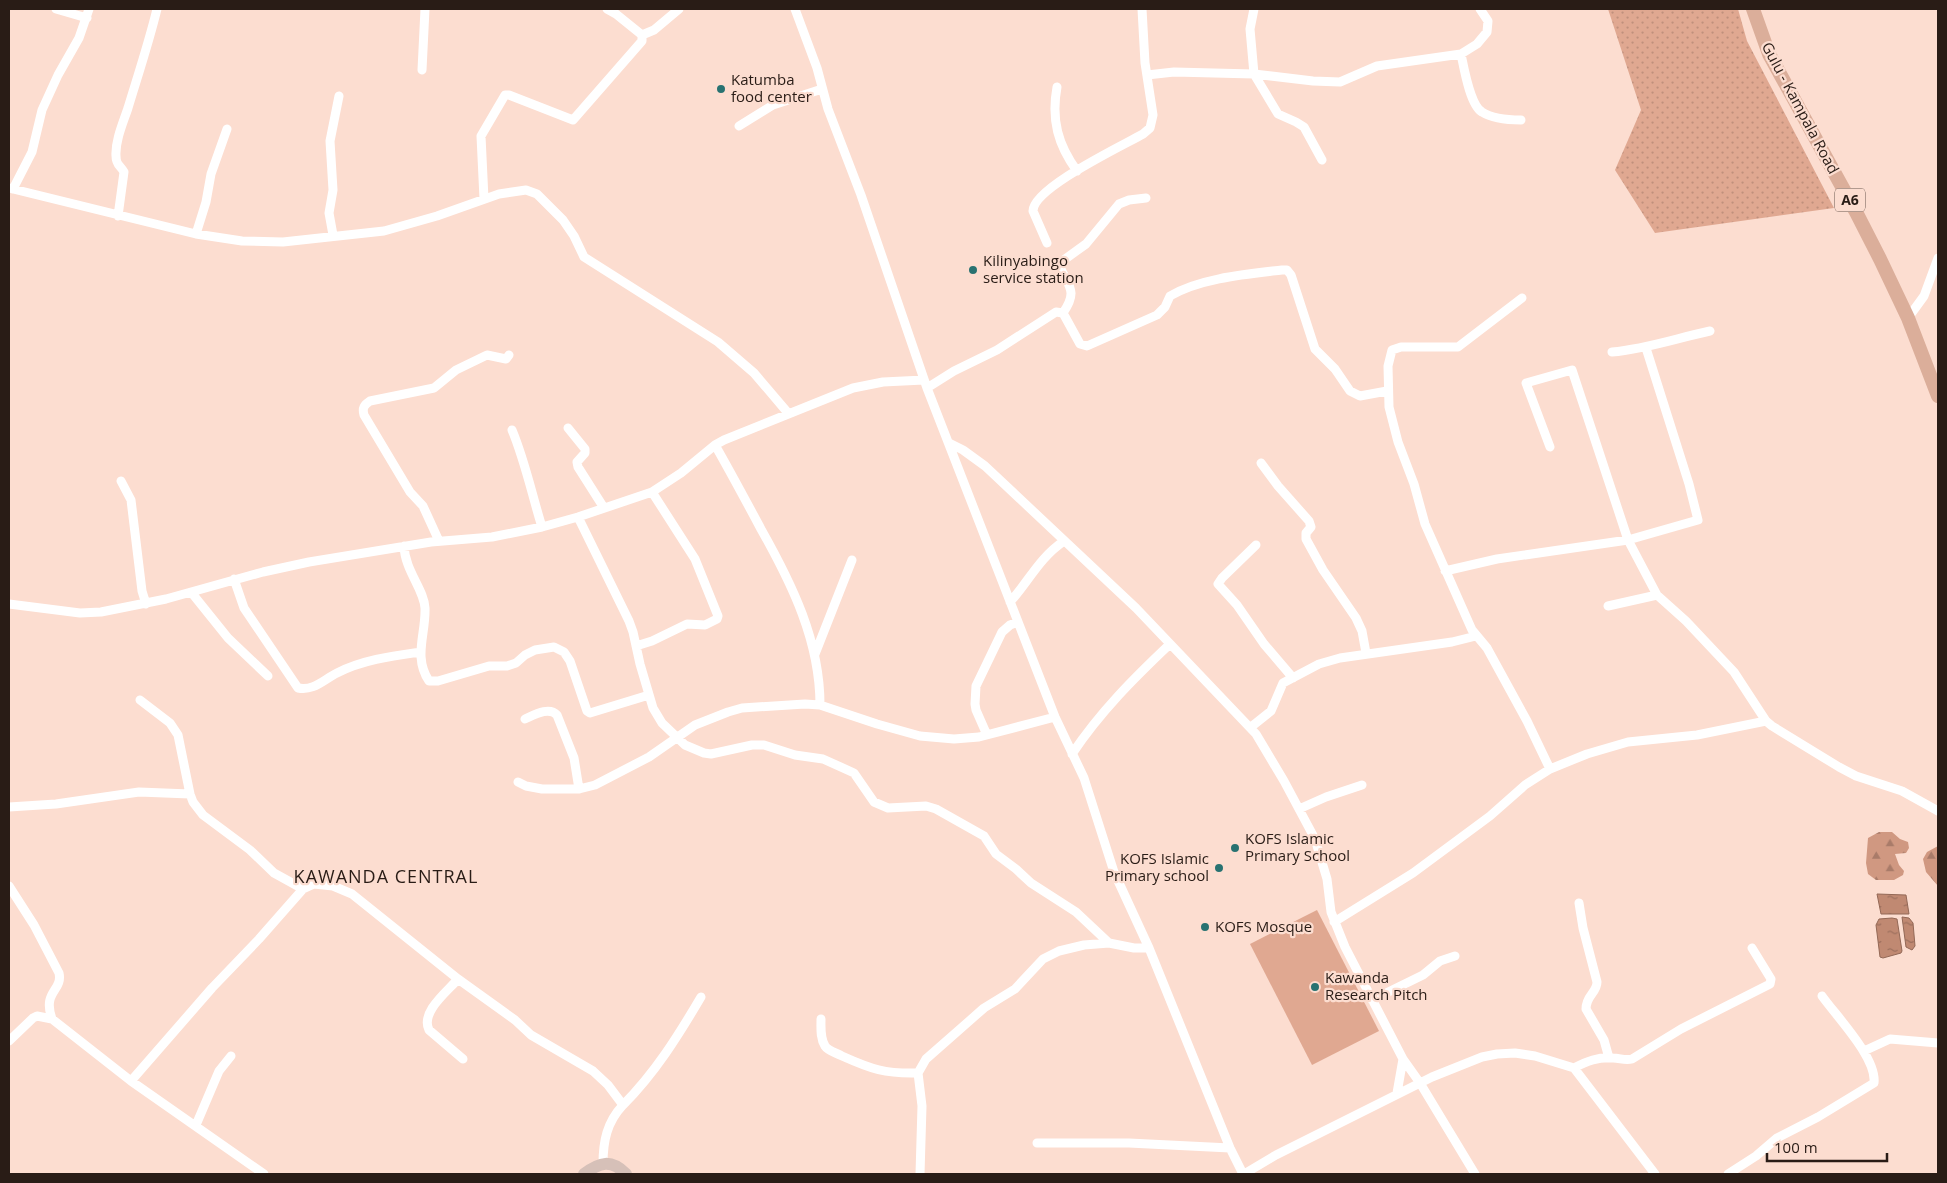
<svg xmlns="http://www.w3.org/2000/svg" width="1947" height="1183" font-family="'Open Sans',sans-serif">
	<defs>
		<pattern id="forest-firs" width="22" height="20" patternUnits="userSpaceOnUse" patternTransform="scale(1.25)"><rect width="22" height="20" fill="#d09881"/><path d="M5 1l3.5 6h-7zM16 11l3.5 6h-7z" fill="#a97b69"/></pattern>
		<pattern id="garden-dots" width="8" height="8" patternUnits="userSpaceOnUse" patternTransform="scale(1.25)"><rect width="8" height="8" fill="#e0a891"/><path d="M2 2h.1M6 6h.1" fill="none" stroke="#c0907c" stroke-width="1.8" stroke-linecap="round"/></pattern>
		<pattern id="water-ripples" width="26" height="14" patternUnits="userSpaceOnUse" patternTransform="scale(1.25)"><rect width="26" height="14" fill="#c08972"/><path d="M2 4q2-2 4 0t4 0M15 11q2-2 4 0t4 0" fill="none" stroke="#9c6f5d"/></pattern>
	</defs>
	<rect width="100%" height="100%" fill="#fcddd0"/>
	<path fill="url(#forest-firs)" d="M1879,832h13l8,7 8,3 1,6 -3,5 -11,1 4,11 5,6 -1,4 -9,5h-18l-8,-6 -2,-11 2,-25z
		M1938,846v40l-12,-14 -3,-13 4,-7z"/>
	<path fill="url(#garden-dots)" d="M1608,9h130l9,32 87,167 -179,25 -40,-63 26,-60z"/>
	<path fill="#e0a891" d="M1317,910l62,121 -67,34 -62,-121z"/>
	<path fill="url(#water-ripples)" stroke="#936856" d="M1877,894l29,1 3,19h-28z
		M1902,917l7,1 4,5 2,23 -3,4 -6,-3z
		M1892,918l5,1 5,32 -1,2 -18,5 -3,-1 -4,-32 3,-6z"/>
	<g fill="none" stroke-linecap="round" stroke-linejoin="round">
		<path stroke="#fff" stroke-width="9" d="M56,9l31,9
			M607,9l9,5 26,21
			M795,9l22,59 11,41 33,86 66,193 128,329 29,61 30,94 35,76 81,200 13,26
			M1254,9l-4,20 4,45 24,40 18,8 8,5 18,33
			M1461,54c3,14 9,51 21,58 11,7 26,8 39,8
			M422,70l3,-61
			M1147,75l27,-3 80,2 59,7 27,1 37,-16 84,-12 16,-10 10,-12 1,-11 -8,-12
			M1057,87c-6,33 1,58 20,84
			M739,126l34,-21 49,-16
			M9,188l187,46 46,7 41,1 101,-11 53,-15 62,-22 27,-4 11,4 26,26 11,16 10,21 134,85 36,31 34,40
			M13,189l19,-37 10,-42 16,-35 21,-37 10,-29
			M484,199l-3,-63 24,-41h4l64,25 69,-79v-6l12,-5 25,-21
			M118,216l6,-44c-4,-7 -8,-7 -8,-16 -1,-15 7,-33 12,-48 10,-33 21,-66 29,-99
			M196,234l10,-32 5,-28 16,-45
			M333,235l-4,-22 4,-23 -3,-49 9,-45
			M1047,243l-14,-32c0,-23 89,-65 110,-77l7,-6 3,-13 -8,-52 -3,-54
			M1522,298l-64,49h-57l-9,3 -4,16 1,41 9,35 16,42 11,40 47,106 15,18 40,73 23,48
			M1063,313c15,-22 6,-26 -3,-46l1,-5 25,-18 33,-40 10,-4 17,-2
			M1908,318l16,-22 14,-38
			M1612,352c34,-3 65,-14 98,-21
			M927,388l27,-17 43,-21 59,-38 7,1 17,31 7,2 70,-31 8,-8 5,-11c30,-18 78,-22 112,-26h5l4,5 24,74 20,20 15,22 10,5 27,-5
			M568,428l17,21v4l-8,9 1,5 26,41
			M512,430c13,31 20,65 30,97
			M949,443l14,7 22,16 151,142 120,126 28,47 31,58 12,40 4,33 14,35 58,112 17,24 55,91
			M715,445c16,28 31,56 46,84 31,55 59,112 59,176
			M1550,447l-24,-64 46,-13 56,170 29,55
			M1261,463l17,23 31,35 2,6 -5,6v6l17,31 33,48 6,13 4,22
			M121,481l10,19 11,91 4,13
			M578,517l51,104 4,11 7,32 13,44 9,15 23,22 19,8 7,1 41,-9h12l31,10 28,4 31,14 20,29 14,6 38,-2 10,3 48,27 12,18 20,15 15,14 45,29 33,31
			M439,541l-16,-35 -13,-14 -46,-77c-2,-7 0,-10 6,-14l64,-13 22,-18 31,-15 19,4 3,-4
			M1256,545l-34,33 -4,6 19,21 27,39 29,34
			M404,546c1,25 20,43 21,62 1,26 -12,49 4,73h9l51,-15h18l9,-3 9,-8 10,-5 19,-3 10,5 6,9 17,50 3,2 59,-18
			M1445,571l52,-12 131,-19 70,-20 -9,-36 -43,-136
			M234,579l10,29 54,80c16,3 25,-8 39,-15 25,-13 55,-17 83,-21
			M191,592l37,46 40,38
			M1010,602c19,-21 29,-44 54,-61
			M9,604l71,9 21,-1 65,-13 97,-27 46,-10 122,-20 61,-5 50,-10 36,-10 74,-25 29,-19 34,-28 9,-5 129,-52 30,-6 41,-2
			M1608,606l49,-11 29,26 48,51 32,49 6,5 67,41 17,9 46,15 36,20
			M636,646l16,-5 35,-17 18,1 12,-6 1,-3 -23,-57 -43,-67
			M815,654l37,-94
			M140,700l30,23 8,12 12,59 3,8 10,13 47,35 24,23 29,16
			M525,719c9,-4 24,-13 32,-4l17,43 5,31
			M1251,727l20,-16 12,-28 36,-19 21,-6 112,-16 24,-6
			M987,735l-11,-25 -1,-6 1,-18 26,-54 8,-7 8,-3
			M1072,754c28,-42 62,-76 98,-110
			M518,782l8,4 16,3h37l16,-4 54,-28 46,-32 33,-13 14,-4 63,-4 15,1 57,19 43,12 34,3 25,-2 76,-20
			M9,807l47,-3 83,-12 51,2
			M1299,809l27,-12 36,-12
			M9,886l25,39 25,48c4,18 -17,18 -7,46
			M1579,903l4,25 14,54c0,11 -11,13 -11,27l18,31 5,18
			M1334,922l79,-49 77,-57 35,-31 25,-16 37,-15 41,-12 69,-7 69,-14
			M458,979c-10,12 -38,33 -29,51l34,29
			M1372,1000l51,-25 17,-14 15,-5
			M821,1019c0,9 -1,19 4,27 3,5 12,7 17,10 29,13 43,18 76,17
			M9,1041l24,-23 4,-2 15,3 79,62 133,93
			M1864,1051l26,-12 48,4
			M1574,1068c13,-7 24,-11 39,-10 7,0 12,3 19,1l49,-30 89,-45 1,-5 -19,-31
			M131,1081l81,-93 47,-49 44,-50 11,-5 19,2 19,8 106,85 57,41 16,15 62,36 15,14 15,20c-16,17 -20,36 -20,59
			M1397,1093l6,-34
			M623,1105c32,-32 55,-69 78,-108
			M196,1125l23,-54 12,-15
			M1037,1143h92l101,5
			M920,1174l2,-68 -4,-33 8,-14 58,-51 31,-19 28,-30 16,-8 25,-6 25,-2 25,5h15
			M1244,1174l32,-19 156,-78 50,-20 15,-3 18,-1 20,3 39,12 81,106
			M1728,1174l28,-18 21,-18 41,-21 56,-34c3,-25 -37,-66 -52,-87"/>
		<path stroke="#d6c0b8" stroke-width="12" d="M584,1174c16,-12 27,-15 42,0"/>
		<path stroke="#dbae9a" stroke-width="14" d="M1753,9l16,45 87,158 24,47 28,59 30,78"/>
	</g>
	<g fill="#287271" stroke="#fcddd0" stroke-width="2">
		<circle cx="721" cy="89" r="5"/>
		<circle cx="973" cy="270" r="5"/>
		<circle cx="1235" cy="848" r="5"/>
		<circle cx="1219" cy="868" r="5"/>
		<circle cx="1205" cy="927" r="5"/>
		<circle cx="1315" cy="987" r="5"/>
	</g>
	<g text-anchor="middle" stroke-width="4.5" stroke-linejoin="round" paint-order="stroke">
		<rect fill="#fcddd0" stroke="#68564e" stroke-width="1" x="1835" y="188.5" width="30" height="23" rx="4"/>
		<g font-size="14" font-weight="bold" fill="#291c16">
			<text x="1850" y="205">A6</text>
		</g>
		<g font-size="15" fill="#291c16" stroke="#fcddd0" text-anchor="start">
			<text x="731" y="85">Katumba<tspan x="731" dy="17">food center</tspan></text>
			<text x="983" y="266">Kilinyabingo<tspan x="983" dy="17">service station</tspan></text>
			<text x="1245" y="844">KOFS Islamic<tspan x="1245" dy="17">Primary School</tspan></text>
			<text x="1209" y="864" text-anchor="end">KOFS Islamic<tspan x="1209" dy="17">Primary school</tspan></text>
			<text x="1215" y="932">KOFS Mosque</text>
			<text x="1325" y="983">Kawanda<tspan x="1325" dy="17">Research Pitch</tspan></text>
		</g>
		<g font-size="15" fill="#291c16" stroke="#fcddd0">
			<text transform="translate(1800 108) rotate(62)" y="5">Gulu - Kampala Road</text>
		</g>
		<g font-size="18" letter-spacing="1" fill="#291c16" stroke="#fcddd0">
			<text x="386" y="883">KAWANDA CENTRAL</text>
		</g>
	</g>
	<rect width="1947" height="1183" fill="none" stroke="#291c16" stroke-width="20"/>
	<path d="M1767 1153v8h120v-8" fill="none" stroke="#291c16" stroke-width="2.5"/>
	<text x="1774" y="1153" font-size="15" fill="#291c16" stroke="#fcddd0" stroke-width="4" paint-order="stroke">100 m</text>
</svg>
